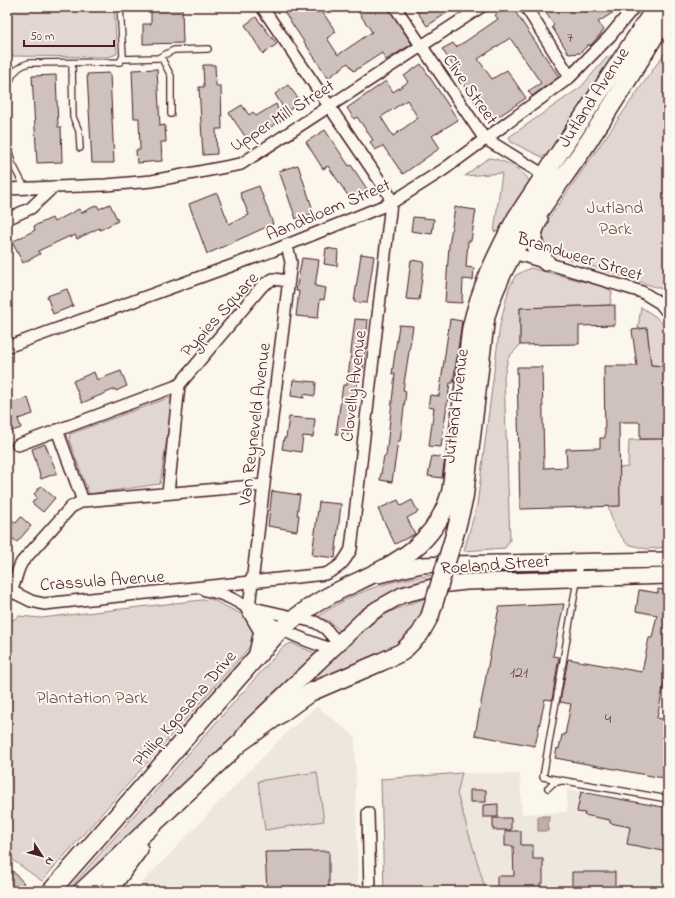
<svg xmlns="http://www.w3.org/2000/svg" width="675" height="898" font-family="'Indie Flower',sans-serif">
	<rect width="100%" height="100%" fill="#fbf7ec"/>
	<filter id="ink" filterUnits="userSpaceOnUse"><feTurbulence type="fractalNoise" baseFrequency=".025" numOctaves="2"/><feDisplacementMap in="SourceGraphic" scale="8" xChannelSelector="R" yChannelSelector="G"/><feConvolveMatrix kernelMatrix="1 2 1 2 8 2 1 2 1" color-interpolation-filters="sRGB"/></filter>
	<g filter="url(#ink)">
		<path fill="#eee7de" d="M317,706l38,31 3,154h-224l153,-159z
			M462,773l58,1 2,40 45,-2v-23l101,19v83h-182l-29,-97z"/>
		<path fill="#e2d7d0" stroke="#967b7e" d="M7,7h107l3,47 -9,3 -101,-1z
			M668,48v243l-117,-38c-8,-10 -10,-16 -6,-29z
			M614,55l-65,98 -7,4 -31,-15 -2,-5 72,-50 26,-30z
			M489,158c12,1 32,10 39,21 2,2 2,6 2,9l-27,41 -9,3 8,-59 -37,3 12,-10z
			M530,268l76,19 6,5 -2,13 -90,3v37l-12,13 -4,19 6,163 -5,8 -41,3 13,-46 23,-180 9,-37 7,-13z
			M641,307l15,10 12,12v218l-21,2 -20,-5 -12,-16 -7,-22h12l-1,-38 9,-1 1,-27 35,-1v-73l-13,-1 -4,-37h-9z
			M171,397l2,1 -13,86 -71,10 -20,-54 1,-6z
			M436,575l51,2 -118,29 -30,24 -10,-9 -13,-3c38,-27 74,-39 120,-43z
			M426,598c-1,6 -2,14 -5,21 -13,36 -74,51 -106,64l-2,-3c22,-23 50,-54 79,-69 11,-5 23,-9 34,-13z
			M211,599l40,20 4,4 -1,19 -212,239 -35,-25v-232l12,-8 22,2z
			M291,643l26,11 -96,97 -146,140h-8l216,-244z
			M317,772l7,49 -59,9 -7,-49z
			M462,773l-5,21 29,97h-102l-3,-112z"/>
		<path fill="#bfadaa" stroke="#907477" d="M538,816h11l-1,15h-10z"/>
		<path fill="#cfc2bc" stroke="#4a1f2b" fill-rule="evenodd" d="M151,7h31l1,36 -40,1v-20h8z
			M281,7h38l17,25 -9,6 11,17 34,-23 -17,-25h33l24,37 -26,16 -4,-7 -28,18 -6,-8 -20,15z
			M414,7h42l-29,19z
			M507,7h5l47,70 -27,19 -4,-5 13,-8 -31,-45 -32,21 14,20 15,-9 19,28 -37,25 -35,-52 2,-1 -14,-21 11,-6 3,4 10,-6 32,-22 -3,-4z
			M542,7h80l-24,15 6,8 -14,16 -1,-2 -9,9 -11,1 -17,-27 2,-2z
			M256,17l21,27 -14,10 -18,-29z
			M421,64l37,56 -26,16 8,12 -37,26 -20,-28 -8,4 -5,-8 3,-2 -16,-23 -3,2 -7,-11 39,-27 7,11 15,-10 -4,-6zM407,100l11,18 -25,18 -12,-19z
			M203,65h12l1,21h5l1,43h-6l1,25 -14,1 -4,-68h5z
			M157,69l3,57 5,-1 1,17h-5l1,19 -25,2 -1,-13h4l-1,-32h-5l-2,-48z
			M110,73l4,90h-22l-5,-89z
			M56,75l2,52h3l1,35 -25,1 -5,-87z
			M288,85l13,17 -15,10 -11,-18z
			M276,104l6,16 -28,18 -2,-3 -5,4 -18,-26 13,-8 7,10 4,-3 3,4z
			M325,130l24,36 2,-1 18,27 -1,5 -15,6 -25,-37 -5,3 -17,-27z
			M298,165l16,48 -18,6 -17,-48z
			M259,186l14,38 -66,30 -18,-50 28,-11 12,31 20,-9 -9,-22z
			M110,204l8,17 -18,9 -1,-2 -22,11 -2,-4 -5,3v-2l-32,15 2,3 -17,9 -11,-21 23,-12 -1,-4 18,-8 2,4 25,-13 2,4 16,-8 2,4z
			M455,207l21,3 -5,31h-3l-2,26 8,1 -1,12 -10,-1 -1,24 -17,-1 4,-56z
			M413,217l21,2 -2,15 -21,-3z
			M326,248l12,2 -1,16 -13,-2z
			M361,254l13,2 -7,47 -13,-1z
			M302,258l17,2 -4,26 11,2 -2,12 -4,-1 -2,19 -22,-2 3,-25h-3z
			M411,260l13,2 -5,38 -13,-1z
			M67,289l6,17 -20,8 -6,-18z
			M615,305v20l-36,1v18l-59,1v-37z
			M355,319l13,1 -5,50h-4l-8,65 -15,-1 7,-49h4z
			M450,319l12,2 -9,62h-3l-9,64 -12,-1 5,-38 -6,-1 2,-12 9,1z
			M399,325l14,1 -10,64 3,1 -6,50h-2l-6,41 -12,-2 4,-24h2l9,-82h-3z
			M647,328l4,37 13,1 1,73h-25v-17h-21l1,84 -100,3 -3,-142h25l2,101 23,-1 -1,-18 34,-1v-10h5l-1,-72h33l-5,-36z
			M121,371l6,15 -11,5 -1,-2 -33,14 -9,-22 21,-9 3,8z
			M293,380l23,2 -1,14 -11,-2v4l-13,-2z
			M28,398l5,16 -15,5 3,9 -12,4 -2,-7v-21z
			M289,417l26,2 -2,18 -10,-1 -2,16 -19,-3 2,-11h2z
			M45,444l12,29 -16,6 -9,-30z
			M432,456l13,2 -3,20 -14,-2z
			M41,486l14,12 -12,14 -11,-9 5,-6 -3,-3z
			M272,491l28,4 -3,20h2l-2,16 -29,-5z
			M398,500l3,6 11,-6 6,12 -11,6 8,16 -20,10 -17,-35z
			M319,502l22,2 -6,54 -23,-3z
			M21,517l10,9 -14,16 -10,-8v-8l5,-6 4,3z
			M658,589l10,2v73l-11,54 11,2v59l-113,-21 2,-10 2,1 3,-14h3l6,-31 -11,-2 8,-43 74,13 7,-34h3l5,-23 -21,-4 3,-21 19,3z
			M564,604l-11,52 6,1 -7,43 -7,-1 -10,47 -60,-11 24,-128z
			M470,790h16v12h-16z
			M581,792l87,16v44l-41,-8 3,-17 -20,-4v-3l-26,-5 1,-2 -8,-1z
			M498,804v13h-15v-12z
			M493,818h18v12h-18z
			M505,831h16v14h12v14h10v24h-3v6h-8v2h-35v-15h17l-1,-30h-8z
			M329,851v40h-62l-2,-39z
			M7,865l17,18 -8,8h-9z
			M572,872h43v18h-36v-3h-7z"/>
		<g fill="none" stroke-linecap="round" stroke-linejoin="round">
			<defs>
				<path id="lane" d="M161,57l10,19v38
					M122,59l36,-1 16,-8 34,-1
					M72,63l1,54 6,14 1,17
					M7,96c2,-16 5,-28 22,-33l91,-1 3,-6 -3,-49
					M7,144l5,19 13,25
					M580,563l-37,214 125,22
					M548,788l5,-5 8,-2"/>
				<path id="street" d="M395,7l89,131 65,40
					M526,7l44,70
					M7,189l99,-4 46,-4 89,-17 240,-157
					M7,219l24,-11 22,-21
					M507,251l135,41 18,11 8,10
					M7,347l265,-96 119,-48 52,-33 127,-93 40,-41 24,-29
					M57,430l26,71
					M18,445l161,-60 84,-100 10,-6 16,2
					M168,493l11,-108
					M7,589l24,12 13,3 281,-30c14,-6 19,-11 26,-25l40,-346 -3,-10 -126,-186
					M205,590c29,4 50,25 76,39 16,8 33,15 51,20
					M7,597c9,-10 8,-24 15,-35l49,-55 12,-6 181,-16
					M249,607l42,-345 -4,-16
					M253,608l62,14 10,6 13,15
					M368,813l2,78"/>
				<path id="secondary" d="M379,575l43,-10 25,-1 221,-4
					M243,737l6,-9 117,-111 11,-8 25,-14 38,-10 26,-3 202,-6"/>
				<path id="primary" d="M539,220c-11,19 -6,27 7,42
					M456,530l8,-31 22,-183c19,-64 58,-110 96,-165 30,-45 58,-90 86,-137
					M249,607l14,24 -5,22
					M51,891l230,-262c18,-15 38,-29 59,-39 49,-24 96,-41 111,-100l20,-162c9,-40 26,-75 45,-110l140,-211
					M82,891l158,-148 71,-51 70,-30 21,-10 18,-18 10,-18
					M108,891l31,-42"/>
			</defs>
			<use href="#lane" stroke="#4a1f2b" stroke-width="8"/>
			<use href="#street" stroke="#4a1f2b" stroke-width="14"/>
			<use href="#secondary" stroke="#4a1f2b" stroke-width="18"/>
			<use href="#primary" stroke="#4a1f2b" stroke-width="20"/>
			<use href="#lane" stroke="#fbf7ec" stroke-width="5.5"/>
			<use href="#street" stroke="#fbf7ec" stroke-width="11"/>
			<use href="#secondary" stroke="#fbf7ec" stroke-width="15"/>
			<use href="#primary" stroke="#fbf7ec" stroke-width="17"/>
			<defs>
				<path id="primary-bridge" d="M430,616l26,-86"/>
			</defs>
			<use href="#primary-bridge" stroke="#4a1f2b" stroke-width="20" stroke-linecap="butt"/>
			<use href="#primary-bridge" stroke="#fbf7ec" stroke-width="17"/>
		</g>
	</g>
	<g text-anchor="middle" stroke-width="4" stroke-linejoin="round" paint-order="stroke">
		<g font-size="16" fill="#6b484f">
			<text x="570" y="42">7</text>
			<text x="519" y="677">121</text>
			<text x="608" y="723">4</text>
		</g>
		<g font-size="18" fill="#4a1f2b" stroke="#fbf7ec">
			<text transform="translate(471 89) rotate(55)" y="6">Clive Street</text>
			<text transform="translate(593 97) rotate(-57)" y="6">Jutland Avenue</text>
			<text transform="translate(282 115) rotate(-32)" y="6">Upper Mill Street</text>
			<text transform="translate(328 209) rotate(-23)" y="6">Aandbloem Street</text>
			<text transform="translate(580 256) rotate(17)" y="6">Brandweer Street</text>
			<text transform="translate(219 314) rotate(-48)" y="6">Pypies Square</text>
			<text transform="translate(353 386) rotate(-83)" y="6">Clovelly Avenue</text>
			<text transform="translate(455 406) rotate(-83)" y="6">Jutland Avenue</text>
			<text transform="translate(254 424) rotate(-83)" y="6">Van Reyneveld Avenue</text>
			<text transform="translate(495 564) rotate(-4)" y="6">Roeland Street</text>
			<text transform="translate(102 580) rotate(-4)" y="6">Crassula Avenue</text>
			<text transform="translate(184 708) rotate(-49)" y="6">Philip Kgosana Drive</text>
		</g>
		<g font-size="18" fill="#704d54" stroke="#fbf7ec">
			<text x="615" y="213">Jutland<tspan x="615" dy="21">Park</tspan></text>
			<text x="92" y="703">Plantation Park</text>
		</g>
	</g>
	<rect width="675" height="898" fill="none" stroke="#fbf7ec" stroke-width="24"/>
	<rect x="12" y="12" width="651" height="874" fill="none" stroke="#4a1f2b" stroke-width="1.5" filter="url(#ink)"/>
	<g transform="translate(42 856) rotate(126)" stroke="#fbf7ec" stroke-width="3" paint-order="stroke">
	<path d="M0-3L7 15L0 10L-7 15Z" fill="#4a1f2b"/>
	<text y="-6" font-size="11" font-weight="bold" text-anchor="middle" fill="#4a1f2b">N</text>
	</g>
	<path d="M24 40v6h90v-6" fill="none" stroke="#4a1f2b" stroke-width="2"/>
	<text x="30" y="40" font-size="12" fill="#4a1f2b" stroke="#fbf7ec" stroke-width="3" paint-order="stroke">50 m</text>
</svg>
